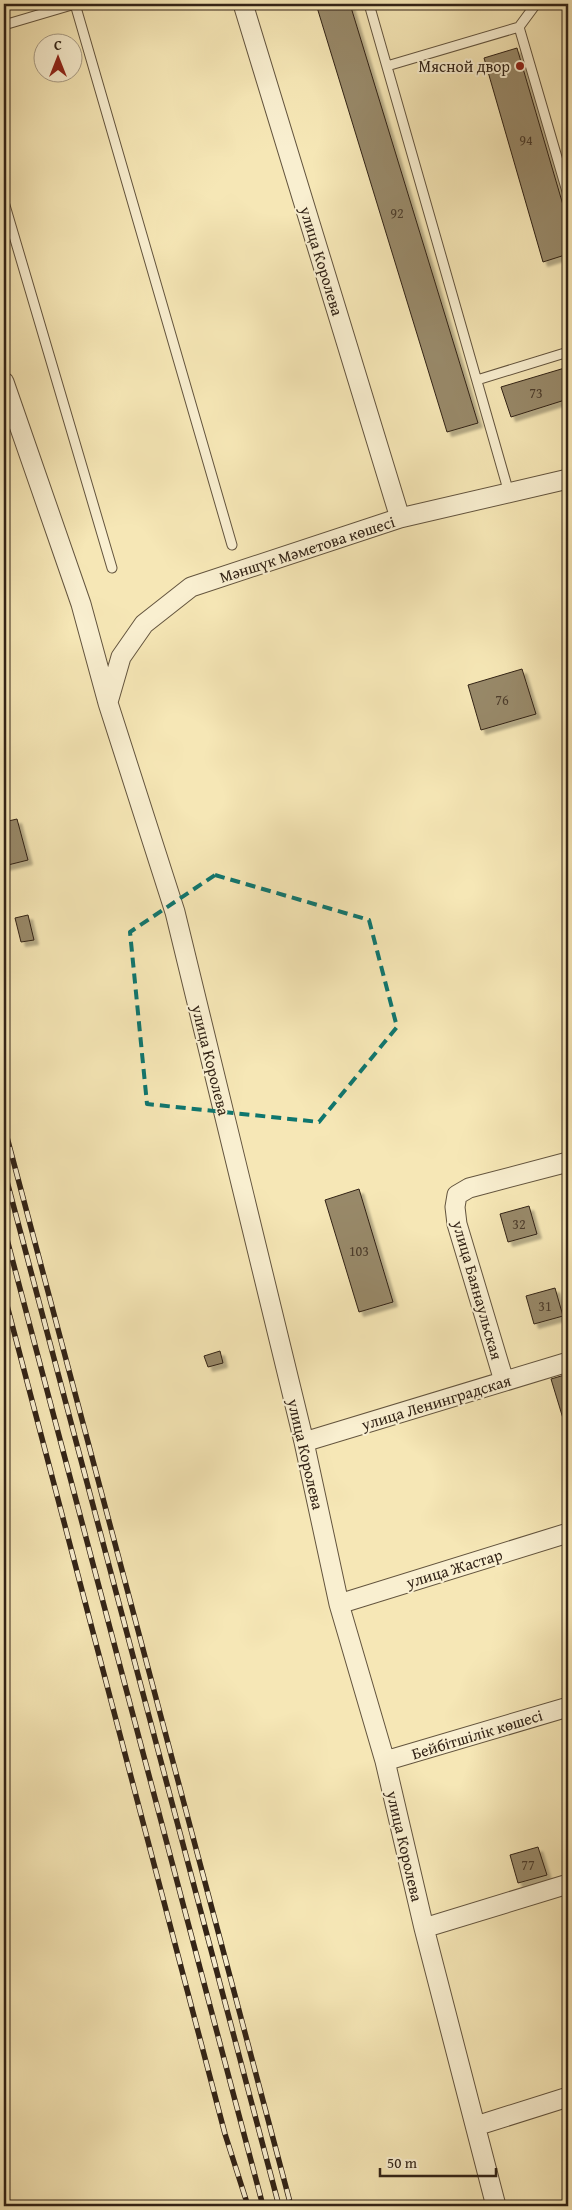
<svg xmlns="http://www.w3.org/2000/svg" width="572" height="2210" font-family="'Gentium Book Plus',serif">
	<defs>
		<filter id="shadow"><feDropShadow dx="4.5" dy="4.5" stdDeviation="1" flood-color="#0004"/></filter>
	</defs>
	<rect width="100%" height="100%" fill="#f6e7b6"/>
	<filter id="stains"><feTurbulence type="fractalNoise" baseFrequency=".004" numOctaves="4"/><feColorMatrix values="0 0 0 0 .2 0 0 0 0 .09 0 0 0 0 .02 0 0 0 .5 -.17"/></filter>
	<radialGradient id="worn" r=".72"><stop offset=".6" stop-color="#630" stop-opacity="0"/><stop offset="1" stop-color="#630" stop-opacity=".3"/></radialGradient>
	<path fill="#988969" stroke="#322316" filter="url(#shadow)" d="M316,4h34l128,419 -31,9z
		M517,48l51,174v32l-25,8 -59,-204z
		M568,367v32l-57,18 -10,-30z
		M522,669l14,45 -55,16 -13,-45z
		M17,819l11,41 -24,6v-44z
		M28,915l6,25 -13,2 -6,-24z
		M359,1189l34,113 -34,10 -34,-112z
		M529,1206l8,28 -29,8 -8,-28z
		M555,1288l8,28 -29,8 -8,-28z
		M220,1351l3,12 -15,4 -4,-11z
		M568,1374v50l-3,1 -14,-46z
		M538,1847l9,28 -29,8 -8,-28z"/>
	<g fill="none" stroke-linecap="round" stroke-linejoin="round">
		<defs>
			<path id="service" d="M75,4l157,541
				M369,4l140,489
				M4,25l71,-21
				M519,27l49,168
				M387,66l132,-39 17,-23
				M4,202l108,366
				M477,380l91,-28"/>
			<path id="minor" d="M243,4l157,514
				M4,382l77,222 27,99 67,209 129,530 35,162 46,157 39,167 72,278
				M108,702l13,-45 23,-33 47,-37 209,-69 168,-39
				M504,1381l-47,-157 -2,-17 2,-12 12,-7 99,-26
				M304,1442l264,-80
				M339,1604l229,-71
				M385,1761l183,-54
				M424,1928l144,-44
				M476,2126l92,-29"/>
		</defs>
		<use href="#service" stroke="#63543e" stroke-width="11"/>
		<use href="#minor" stroke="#63543e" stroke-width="21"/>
		<use href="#service" stroke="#f9efd0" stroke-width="9"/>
		<use href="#minor" stroke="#f9efd0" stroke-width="19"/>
		<defs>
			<path id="rail" d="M4,1126l287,1080
				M4,1170l275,1036
				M4,1228l259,978
				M4,1294l221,840 23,72"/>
		</defs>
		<use href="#rail" stroke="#322316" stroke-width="5.5"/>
		<use href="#rail" stroke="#f9efd0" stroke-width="4" stroke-dasharray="11" stroke-linecap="butt"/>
	</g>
	<path fill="none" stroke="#0f766e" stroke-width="4" stroke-dasharray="10 6" stroke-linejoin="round" d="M215,875l154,45 28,107 -78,95 -172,-18 -17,-172z"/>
	<circle fill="#8f2418" stroke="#f9efd0" stroke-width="2" cx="520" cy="66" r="5"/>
	<g text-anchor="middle" stroke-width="4" stroke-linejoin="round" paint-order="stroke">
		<g font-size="14" fill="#4c3c2b">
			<text x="526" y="145">94</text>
			<text x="397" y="218">92</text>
			<text x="536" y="398">73</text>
			<text x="502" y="705">76</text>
			<text x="519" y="1229">32</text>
			<text x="359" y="1256">103</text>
			<text x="545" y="1311">31</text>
			<text x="528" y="1870">77</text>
		</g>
		<g font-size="16" fill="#322316" stroke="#f9efd0" text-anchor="end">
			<text x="510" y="72">Мясной двор</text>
		</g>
		<g font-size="16" fill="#322316" stroke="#f9efd0">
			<text transform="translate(322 261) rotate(73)" y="6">улица Королева</text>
			<text transform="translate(307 549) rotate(-18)" y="6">Мәншүк Мәметова көшесі</text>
			<text transform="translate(211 1060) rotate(76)" y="6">улица Королева</text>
			<text transform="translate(478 1290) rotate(74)" y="6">улица Баянаульская</text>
			<text transform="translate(436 1402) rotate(-17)" y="6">улица Ленинградская</text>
			<text transform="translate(306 1454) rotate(77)" y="6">улица Королева</text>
			<text transform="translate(454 1568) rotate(-17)" y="6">улица Жастар</text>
			<text transform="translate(477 1734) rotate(-17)" y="6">Бейбітшілік көшесі</text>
			<text transform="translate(405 1846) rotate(77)" y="6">улица Королева</text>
		</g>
	</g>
	<rect width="572" height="2210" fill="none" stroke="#f6e7b6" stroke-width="20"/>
	<rect x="5" y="5" width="562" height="2200" fill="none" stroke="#322316" stroke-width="2.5"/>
	<rect x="10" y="10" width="552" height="2190" fill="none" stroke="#322316"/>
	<g transform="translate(58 58)"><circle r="24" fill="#f9efd0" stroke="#a99d86"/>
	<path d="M0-4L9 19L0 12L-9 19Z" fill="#8f2418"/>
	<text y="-8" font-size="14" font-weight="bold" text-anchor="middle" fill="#322316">С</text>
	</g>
	<path d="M380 2168v8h116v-8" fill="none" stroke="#322316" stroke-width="2.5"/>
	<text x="387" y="2168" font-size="15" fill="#322316" stroke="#f9efd0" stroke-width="4" paint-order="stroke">50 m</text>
	<rect width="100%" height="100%" filter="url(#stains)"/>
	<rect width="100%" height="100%" fill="url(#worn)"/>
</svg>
